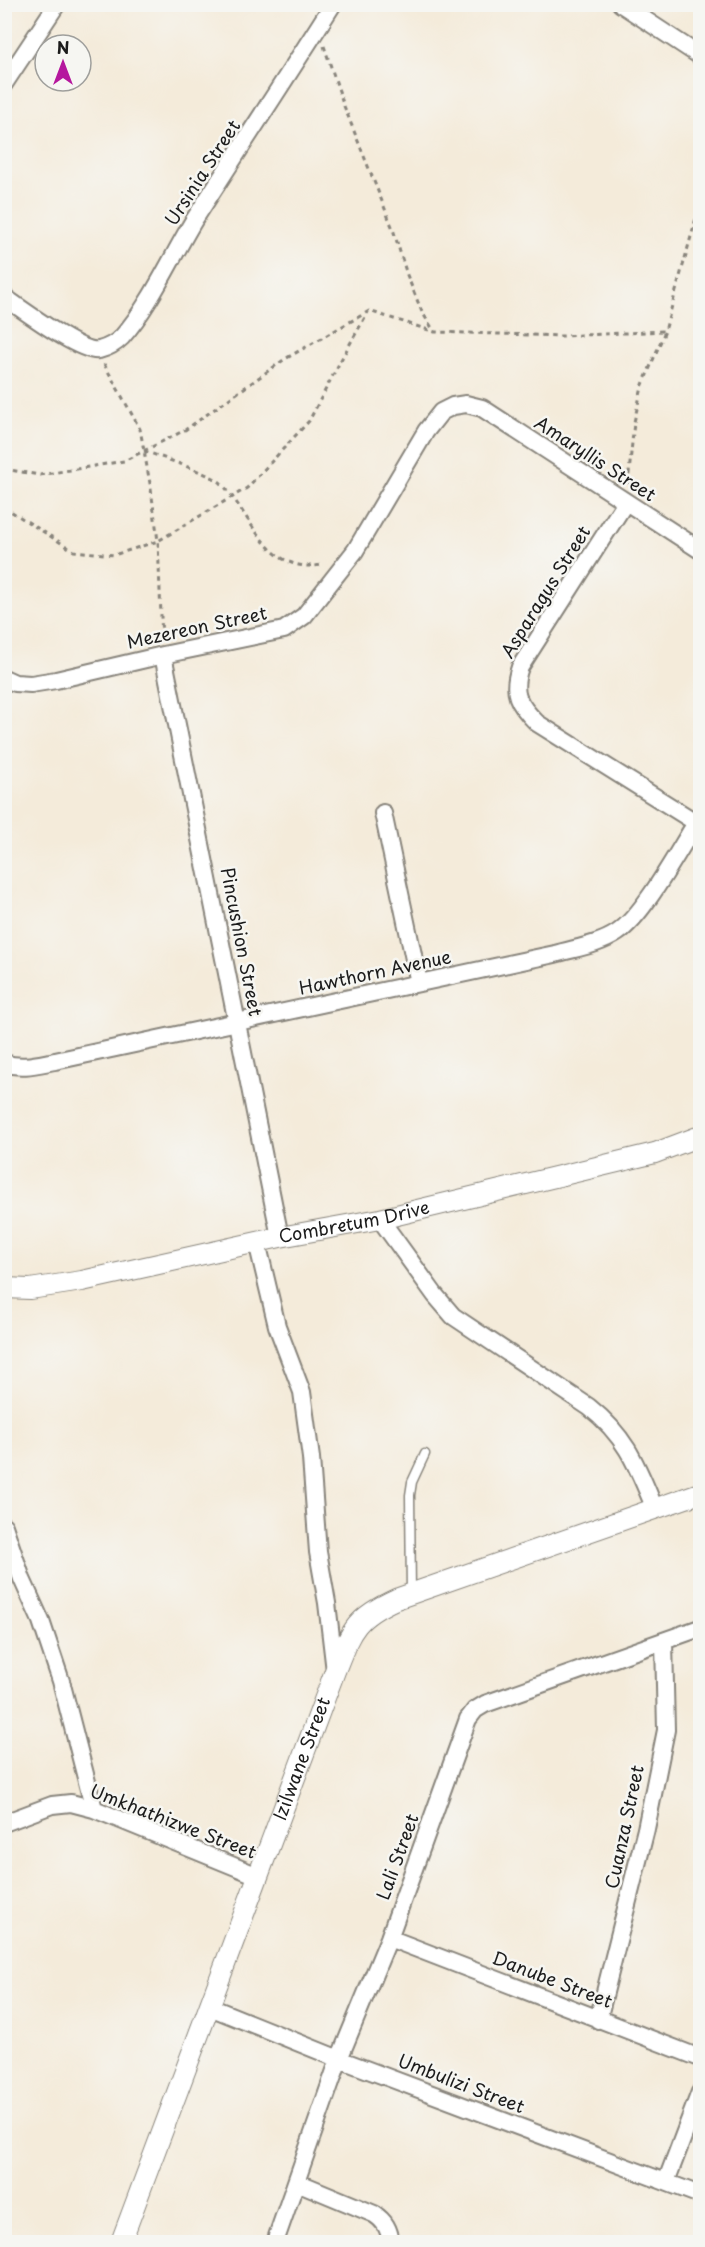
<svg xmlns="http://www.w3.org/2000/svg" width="705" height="2247" font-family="'Playpen Sans',sans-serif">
	<rect width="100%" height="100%" fill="#f6f6f2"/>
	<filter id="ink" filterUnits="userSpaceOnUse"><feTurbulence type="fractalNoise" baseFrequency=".0167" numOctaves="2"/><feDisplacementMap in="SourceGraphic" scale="12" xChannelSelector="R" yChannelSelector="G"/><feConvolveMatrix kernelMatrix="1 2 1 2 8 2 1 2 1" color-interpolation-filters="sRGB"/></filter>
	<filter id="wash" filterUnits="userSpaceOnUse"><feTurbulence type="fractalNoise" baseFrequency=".008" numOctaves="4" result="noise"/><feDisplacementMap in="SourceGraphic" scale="24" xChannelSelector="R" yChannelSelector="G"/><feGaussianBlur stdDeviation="1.35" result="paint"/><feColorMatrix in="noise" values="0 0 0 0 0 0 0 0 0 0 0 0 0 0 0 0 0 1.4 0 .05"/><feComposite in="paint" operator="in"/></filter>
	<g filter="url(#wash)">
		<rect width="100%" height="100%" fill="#f4ebda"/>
	</g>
	<g filter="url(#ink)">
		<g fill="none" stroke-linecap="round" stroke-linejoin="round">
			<defs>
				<path id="service" d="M411,1593l-1,-98 2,-13 13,-28"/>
				<path id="minor" d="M621,4l79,52
					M4,84l53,-80
					M4,297c17,11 77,57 95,53 8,-2 17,-7 23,-13 29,-33 49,-79 72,-117 46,-72 93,-143 139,-216
					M625,503l-105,164c-9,26 -2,37 17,56l163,102
					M163,655l117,582
					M4,678l11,5 16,1 25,-4 107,-25 121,-25 20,-14 51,-65 71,-120 15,-19 12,-6 13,-2 16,4 218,142
					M383,813l36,170
					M4,1063c18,6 34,1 51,-2l500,-107c20,-6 44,-9 62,-21 27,-18 61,-82 79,-110
					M380,1219l55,76 18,21 136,91c38,30 48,59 66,102
					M257,1242l20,84 25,66 9,66 7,94 9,51 8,68
					M4,1526l18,53 19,42 20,60 33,128
					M4,1823l48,-18 19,-2 23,6 164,67
					M389,1938l311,120
					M210,2007l129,52 361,136
					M598,2020l48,-191 20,-99 -2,-89
					M297,2182l77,32c11,7 15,15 17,28
					M666,2182l34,-90
					M275,2242l64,-183 50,-121 79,-219 7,-9 10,-6 215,-76"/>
				<g id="tertiary">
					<path id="s1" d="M4,1288l26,1 52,-8 198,-44 100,-18 275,-66 45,-17"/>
					<path id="s2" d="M121,2242l214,-571c16,-40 19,-53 61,-72l304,-106"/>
				</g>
			</defs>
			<use href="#service" stroke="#88847b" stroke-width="11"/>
			<use href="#minor" stroke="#88847b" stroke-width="20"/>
			<use href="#tertiary" stroke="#88847b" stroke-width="22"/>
			<path stroke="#88847b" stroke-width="3" stroke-dasharray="4.5 4.5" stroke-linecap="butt" d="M324,46l20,60 49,123 14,46 15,37 12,19
				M104,364l36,65 11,60 7,52 4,100
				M144,451c14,5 70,24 77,32 31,32 45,92 101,82
				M4,469l36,6 84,-14 61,-31 100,-71 84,-48 66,21 128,4 102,-5
				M628,484l6,-62 8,-35 23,-56 33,-120 2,-30
				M4,507l70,44 40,4 44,-14 89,-53 62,-67 33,-63 26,-46"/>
			<use href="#service" stroke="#fff" stroke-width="8"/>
			<use href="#minor" stroke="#fff" stroke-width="16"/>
			<use href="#tertiary" stroke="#fff" stroke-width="20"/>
		</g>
	</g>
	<g text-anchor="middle" stroke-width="5" stroke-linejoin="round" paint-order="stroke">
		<g font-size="18" fill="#1c1c1c" stroke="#f6f6f2">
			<text transform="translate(203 173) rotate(-57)" y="6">Ursinia Street</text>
			<text transform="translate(595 459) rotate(33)" y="6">Amaryllis Street</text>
			<text transform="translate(546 592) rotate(-58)" y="6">Asparagus Street</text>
			<text transform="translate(197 628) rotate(-12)" y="6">Mezereon Street</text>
			<text transform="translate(241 942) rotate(79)" y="6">Pincushion Street</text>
			<text transform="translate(375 973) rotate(-12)" y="6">Hawthorn Avenue</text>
			<text dy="6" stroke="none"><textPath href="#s1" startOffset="357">Combretum Drive</textPath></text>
			<text dy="6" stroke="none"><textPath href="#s2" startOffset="516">Izilwane Street</textPath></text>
			<text transform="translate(173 1822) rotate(21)" y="6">Umkhathizwe Street</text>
			<text transform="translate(625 1827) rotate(-78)" y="6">Cuanza Street</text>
			<text transform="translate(398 1857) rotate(-70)" y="6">Lali Street</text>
			<text transform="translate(552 1980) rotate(21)" y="6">Danube Street</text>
			<text transform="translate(461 2084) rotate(21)" y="6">Umbulizi Street</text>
		</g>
	</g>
	<rect width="705" height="2247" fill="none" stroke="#f6f6f2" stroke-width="24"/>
	<g transform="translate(63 63)"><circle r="28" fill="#f6f6f2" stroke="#9f9f9c" stroke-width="1.5"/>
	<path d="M0-4.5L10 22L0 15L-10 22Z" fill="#b5179e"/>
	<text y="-9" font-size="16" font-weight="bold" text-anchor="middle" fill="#1c1c1c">N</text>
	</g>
</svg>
